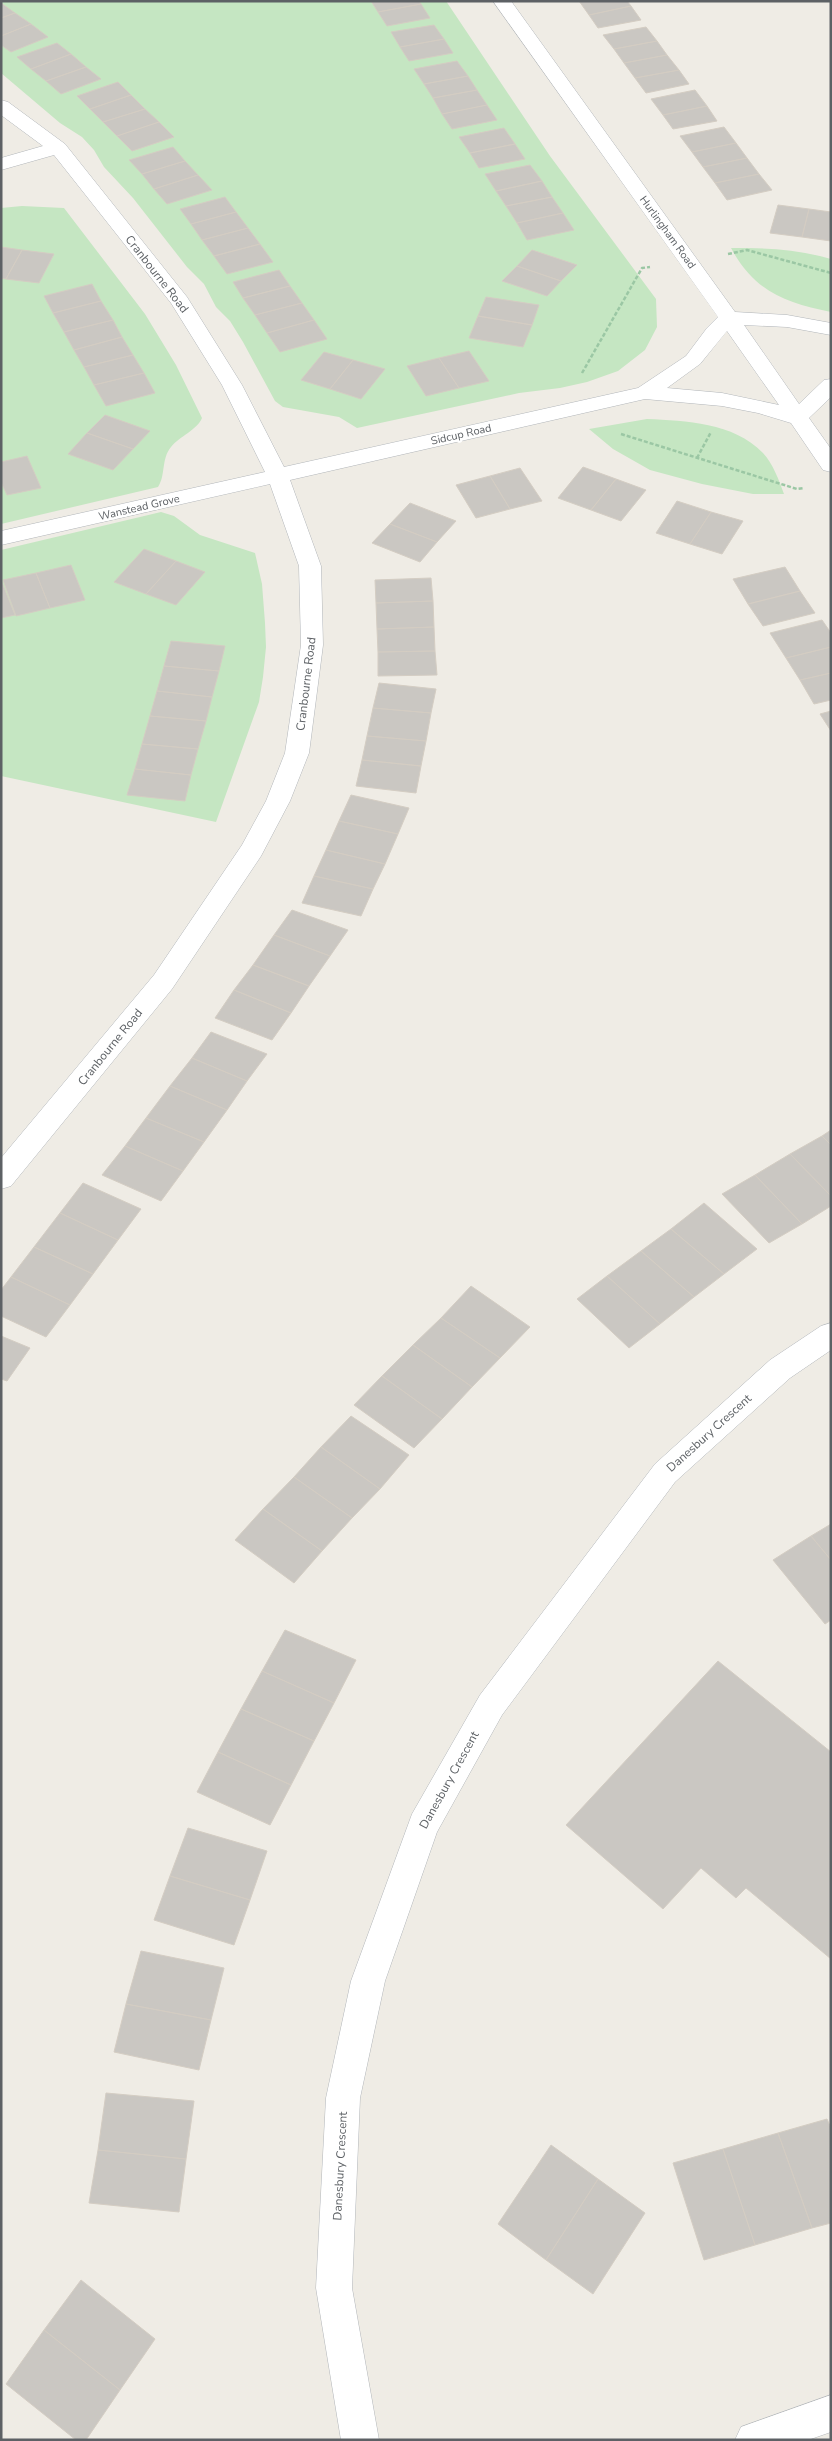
<svg xmlns="http://www.w3.org/2000/svg" width="832" height="2441" font-family="'Nunito Sans',sans-serif">
	<rect width="100%" height="100%" fill="#efece5"/>
	<path fill="#c5e6c2" d="M1,1h445l104,155 106,143 1,28 -12,23 -27,21 -31,11 -27,6 -41,5 -162,35 -18,-11 -56,-10 -8,-6 -32,-59 -13,-21 -14,-14 -12,-23 -17,-17 -54,-69 -29,-31 -10,-17 -12,-13 -22,-14 -59,-50z
		M22,206l42,2 81,106 31,51 26,53c-5,12 -22,18 -31,29 -10,12 -5,28 -13,40l-157,37v-316z
		M731,248c34,0 66,1 100,11v53c-46,-9 -77,-21 -100,-64z
		M647,419c39,2 86,3 116,34 10,11 16,27 21,41h-31l-51,-10 -52,-14 -37,-21 -24,-20z
		M161,512l13,4 26,19 55,18 7,31 3,39 1,24 -3,30 -4,25 -43,120 -215,-46v-226z"/>
	<path fill="#cac7c2" stroke="#d4cdc3" d="M371,1h48l2,3 -43,8z
		M579,1h48l4,5 -42,9z
		M1,3l14,10 -14,5z
		M421,4l9,14 -43,8 -9,-14z
		M631,6l10,14 -43,8 -9,-13z
		M15,13l16,11 -30,12v-18z
		M31,24l17,13 -37,15 -10,-7v-9z
		M434,25l10,14 -44,8 -9,-15z
		M646,27l11,14 -43,8 -11,-14z
		M444,39l9,14 -44,8 -9,-14z
		M657,41l10,14 -43,8 -10,-14z
		M57,43l14,11 -40,15 -14,-12z
		M71,54l15,13 -40,14 -15,-12z
		M667,55l12,15 -44,8 -11,-15z
		M457,61l11,15 -44,8 -10,-15z
		M86,67l15,12 -40,15 -15,-13z
		M679,70l10,14 -43,9 -11,-15z
		M468,76l9,14 -44,8 -9,-14z
		M118,82l13,13 -41,14 -13,-13z
		M477,90l10,15 -45,9 -9,-16z
		M695,90l12,16 -44,9 -12,-16z
		M131,95l14,14 -42,13 -13,-13z
		M487,105l10,15 -45,9 -10,-15z
		M707,106l10,15 -44,8 -10,-14z
		M145,109l14,13 -42,14 -14,-14z
		M159,122l15,15 -42,14 -15,-15z
		M724,127l12,16 -44,9 -12,-16z
		M504,128l11,16 -45,9 -11,-16z
		M736,143l11,15 -44,9 -11,-15z
		M515,144l10,15 -46,9 -9,-15z
		M173,147l12,14 -43,13 -13,-14z
		M747,158l12,16 -44,9 -12,-16z
		M185,161l13,14 -44,14 -12,-15z
		M530,165l12,16 -46,10 -11,-17z
		M759,174l13,16 -45,10 -12,-17z
		M198,175l14,15 -45,14 -13,-15z
		M542,181l10,16 -46,9 -10,-15z
		M225,197l11,15 -45,12 -11,-15z
		M552,197l11,16 -46,10 -11,-17z
		M778,205l31,4 -7,28 -32,-4z
		M809,209l22,3v29l-29,-4z
		M236,212l12,16 -46,12 -11,-16z
		M563,213l11,17 -47,10 -10,-17z
		M248,228l12,16 -46,12 -12,-16z
		M260,244l13,18 -46,12 -13,-18z
		M1,247l21,3 -16,29 -5,-1z
		M22,250l32,4 -15,29 -33,-4z
		M532,250l45,15 -16,16 -44,-15z
		M517,266l44,15 -14,15 -45,-15z
		M279,270l11,16 -47,12 -10,-16z
		M92,284l9,17 -48,12 -9,-17z
		M290,286l12,17 -47,12 -12,-17z
		M486,297l53,8 -7,20 -54,-9z
		M101,301l12,19 -49,12 -11,-19z
		M302,303l12,17 -47,13 -12,-18z
		M478,316l54,9 -9,22 -54,-9z
		M113,320l9,17 -48,13 -10,-18z
		M314,320l13,19 -47,13 -13,-19z
		M122,337l11,18 -49,12 -10,-17z
		M469,351l20,30 -30,7 -20,-30z
		M324,352l29,8 -23,29 -29,-9z
		M133,355l11,18 -50,12 -10,-18z
		M439,358l20,30 -33,8 -19,-30z
		M353,360l32,9 -24,30 -31,-10z
		M144,373l11,20 -49,13 -12,-21z
		M105,415l45,16 -17,18 -46,-16z
		M87,433l46,16 -20,21 -45,-16z
		M27,456l14,32 -34,7 -6,-13v-20z
		M583,467l33,12 -25,31 -33,-12z
		M520,468l22,33 -32,8 -20,-33z
		M490,476l20,33 -34,9 -20,-33z
		M616,479l30,11 -25,31 -30,-11z
		M677,501l34,11 -21,32 -34,-11z
		M410,503l46,18 -19,21 -47,-18z
		M711,512l32,9 -21,33 -32,-10z
		M390,524l47,18 -17,20 -48,-19z
		M144,549l32,12 -30,33 -32,-12z
		M176,561l29,11 -29,33 -30,-11z
		M71,565l14,35 -35,8 -14,-35z
		M785,567l15,24 -52,13 -15,-25z
		M36,573l14,35 -34,8 -13,-36z
		M431,578l2,23 -57,2 -1,-23z
		M1,580l14,35 -14,3z
		M800,591l15,22 -52,13 -15,-22z
		M433,601l1,26 -57,2 -1,-26z
		M822,620l9,13v14l-45,11 -16,-25z
		M434,627l1,24 -57,1 -1,-23z
		M171,641l54,5 -6,25 -55,-5z
		M831,647v26l-31,7 -14,-22z
		M435,651l2,24 -59,1v-24z
		M164,666l55,5 -7,26 -55,-6z
		M831,673v27l-17,4 -14,-24z
		M379,683l57,6 -5,24 -58,-5z
		M157,691l55,6 -6,24 -56,-5z
		M373,708l58,5 -5,28 -59,-5z
		M831,711v20l-11,-17z
		M150,716l56,5 -8,28 -56,-5z
		M367,736l59,5 -5,25 -59,-6z
		M142,744l56,5 -7,26 -56,-6z
		M362,760l59,6 -5,27 -60,-7z
		M135,769l56,6 -6,26 -58,-6z
		M351,795l58,13 -11,26 -59,-13z
		M339,821l59,13 -13,30 -59,-14z
		M326,850l59,14 -12,25 -59,-13z
		M314,876l59,13 -12,27 -59,-13z
		M292,910l56,20 -18,26 -56,-21z
		M274,935l56,21 -21,30 -56,-21z
		M253,965l56,21 -18,27 -57,-23z
		M234,990l57,23 -19,27 -57,-22z
		M211,1032l56,22 -20,27 -55,-23z
		M192,1058l55,23 -20,29 -57,-24z
		M170,1086l57,24 -23,32 -58,-24z
		M146,1118l58,24 -21,29 -58,-25z
		M831,1130v15l-9,-9z
		M822,1136l9,9v51l-41,-42z
		M125,1146l58,25 -22,30 -59,-26z
		M790,1154l41,42v10l-29,18 -47,-49z
		M755,1175l47,49 -33,19 -47,-49z
		M83,1183l58,26 -23,31 -58,-27z
		M704,1203l53,46 -33,25 -53,-45z
		M60,1213l58,27 -25,34 -59,-27z
		M671,1229l53,45 -30,23 -53,-46z
		M34,1247l59,27 -23,31 -59,-28z
		M641,1251l53,46 -34,27 -53,-48z
		M607,1276l53,48 -31,24 -52,-49z
		M11,1277l59,28 -24,32 -45,-21v-26z
		M471,1286l59,41 -30,31 -59,-40z
		M441,1318l59,40 -28,29 -59,-42z
		M1,1336l29,12 -23,33 -6,-2z
		M413,1345l59,42 -30,32 -60,-43z
		M382,1376l60,43 -28,29 -60,-43z
		M351,1416l58,39 -29,34 -59,-42z
		M321,1447l59,42 -28,29 -58,-41z
		M294,1477l58,41 -30,33 -59,-42z
		M263,1509l59,42 -28,32 -59,-43z
		M831,1524v36l-20,-24z
		M811,1536l20,24v60l-6,4 -52,-64z
		M285,1630l71,30 -22,43 -72,-32z
		M718,1661l113,91v207l-85,-71 -10,10 -35,-30 -38,41 -97,-84z
		M262,1671l72,32 -20,38 -73,-32z
		M241,1709l73,32 -23,44 -73,-33z
		M218,1752l73,33 -21,40 -73,-33z
		M188,1828l79,23 -17,49 -80,-24z
		M170,1876l80,24 -16,45 -80,-25z
		M141,1951l83,17 -13,52 -85,-16z
		M126,2004l85,16 -12,50 -85,-18z
		M106,2093l88,8 -8,58 -88,-9z
		M827,2119l4,9v95l-19,5 -34,-95z
		M778,2133l34,95 -57,17 -32,-96z
		M551,2145l47,34 -52,81 -48,-36z
		M723,2149l32,96 -51,15 -31,-97z
		M98,2150l88,9 -7,53 -90,-9z
		M598,2179l47,34 -52,81 -47,-34z
		M81,2280l74,59 -35,51 -76,-60z
		M44,2330l76,60 -34,50h-10l-70,-56z"/>
	<g fill="none" stroke-linecap="round" stroke-linejoin="round">
		<defs>
			<path id="minor" d="M493,1h18l224,311 52,3 44,8v12l-44,-8 -43,-2 55,79 25,-24 7,-1v18l-22,21 22,31v23l-8,-2 -32,-47 -33,-10 -36,-7 -77,-7 -355,81 31,86 2,79 -14,108 -19,48 -29,55 -89,133 -161,197 -10,3v-31l153,-183 88,-130 24,-44 19,-48 16,-108 -2,-79 -29,-82 -269,61v-14l264,-59 -43,-87 -51,-82 -117,-148 -53,15v-12l42,-12 -42,-31v-15l7,2 57,42 122,153 55,88 42,82 354,-79 48,-32 21,-28 11,-11zM727,331l52,74 -57,-12 -55,-5 33,-24z
				M831,1323v27l-41,28 -115,104 -173,233 -65,117 -52,149 -25,117 -8,190 27,152h-38l-25,-152 10,-190 25,-117 61,-167 68,-119 175,-231 115,-104 51,-34z
				M831,2395v37l-23,8h-73l6,-13z"/>
		</defs>
		<use href="#minor" stroke="#b2b6ba" stroke-width="1"/>
		<path stroke="#9bc7a4" stroke-width="2.5" stroke-dasharray="4 2" stroke-linecap="butt" d="M728,254l19,-4 84,23
			M582,373l60,-105 8,-1
			M621,434l176,55 7,-1
			M697,458l14,-26"/>
		<use href="#minor" fill="#fff" fill-rule="evenodd"/>
	</g>
	<g text-anchor="middle" stroke-width="4.5" stroke-linejoin="round" paint-order="stroke">
		<g font-size="11" fill="#5d6165" stroke="#fff">
			<text transform="translate(668 232) rotate(54)" y="4">Hurlingham Road</text>
			<text transform="translate(461 434) rotate(-13)" y="4">Sidcup Road</text>
			<text transform="translate(139 507) rotate(-13)" y="4">Wanstead Grove</text>
		</g>
		<g font-size="12" fill="#5d6165" stroke="#fff">
			<text transform="translate(157 274) rotate(52)" y="4">Cranbourne Road</text>
			<text transform="translate(306 684) rotate(-83)" y="4">Cranbourne Road</text>
			<text transform="translate(110 1047) rotate(-51)" y="4">Cranbourne Road</text>
			<text transform="translate(709 1433) rotate(-42)" y="4">Danesbury Crescent</text>
			<text transform="translate(449 1780) rotate(-61)" y="4">Danesbury Crescent</text>
			<text transform="translate(340 2166) rotate(-87)" y="4">Danesbury Crescent</text>
		</g>
	</g>
	<rect width="832" height="2441" fill="none" stroke="#5d6165" stroke-width="5"/>
</svg>
